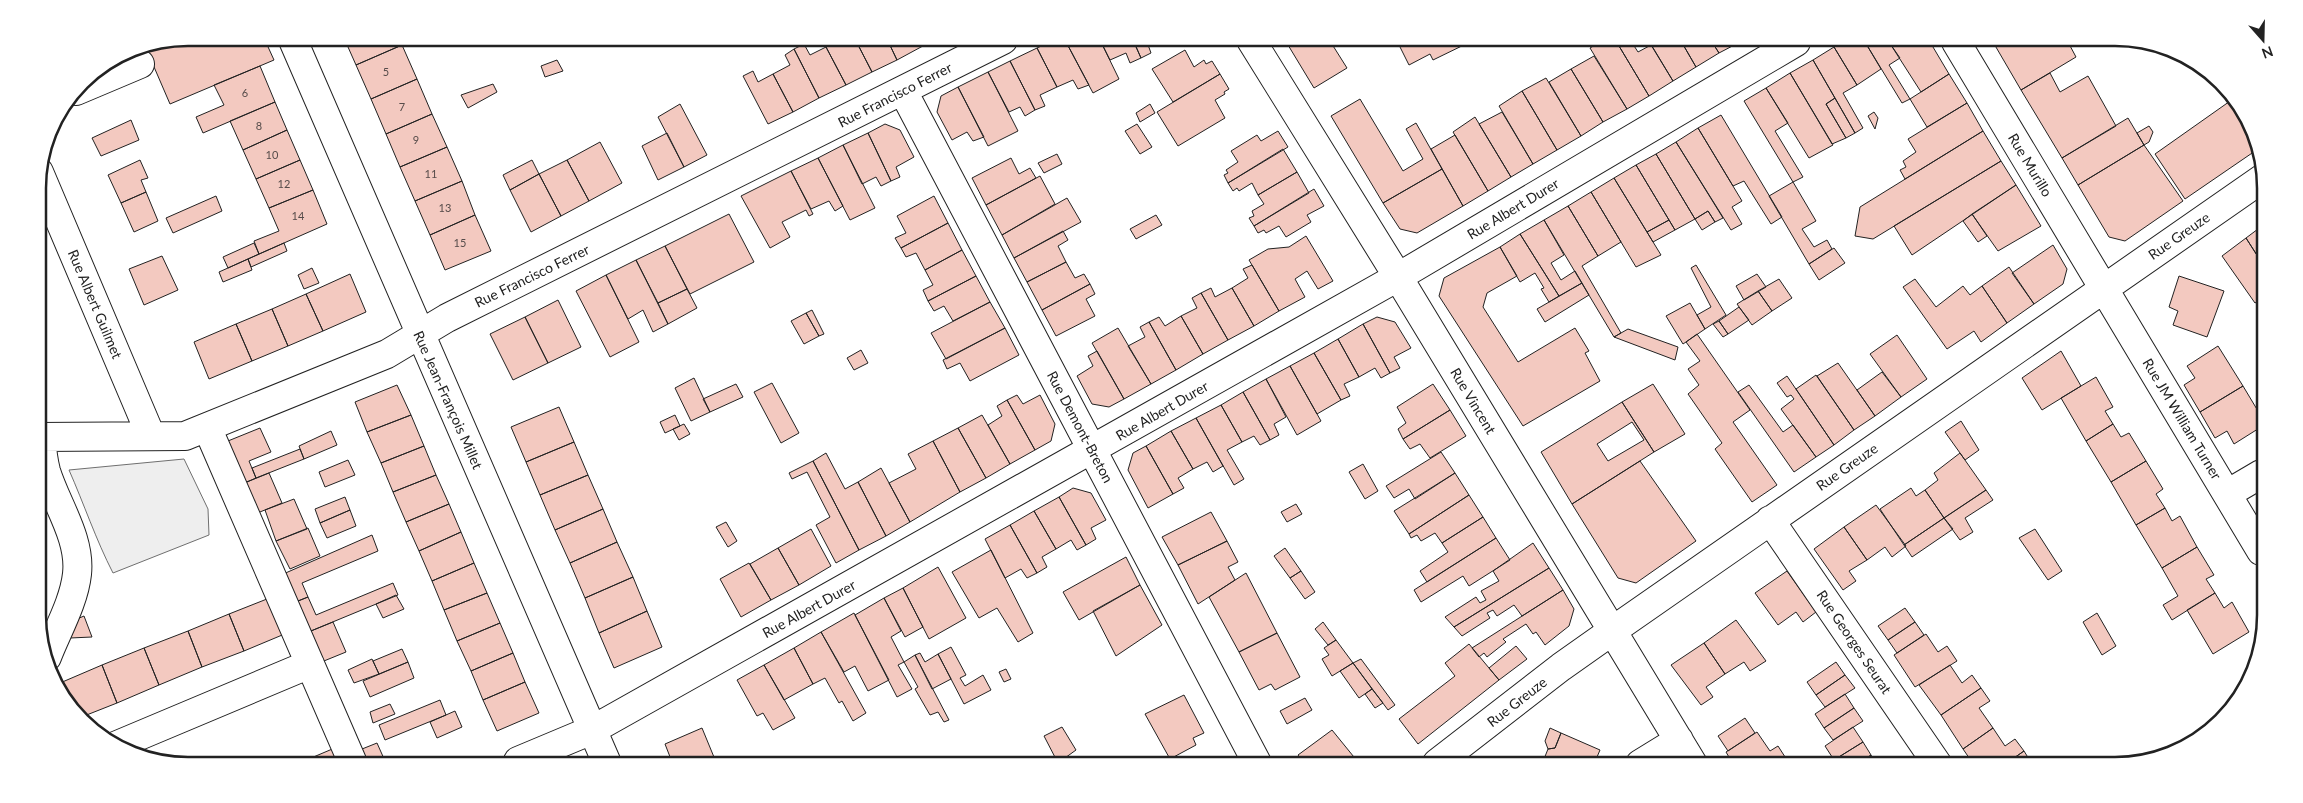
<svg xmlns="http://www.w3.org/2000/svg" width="2303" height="803" font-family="Lato,sans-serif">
	<rect width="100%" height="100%" fill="#fff"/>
	<path fill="#eee" stroke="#6f6f6f" d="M184,459l24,50 1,26 -96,38c-17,-33 -29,-69 -44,-103z"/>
	<path fill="#f3c9c0" stroke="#222" fill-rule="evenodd" d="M188,38h76l10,22 -104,44 -25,-58z
		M344,38h55l3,7 -46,20z
		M843,39h12l17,33 -26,13 -20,-38z
		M855,39h32l10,21 -25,12z
		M887,39h31l3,8 -24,13z
		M918,39h19l-16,8z
		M1054,40h11l24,45 -11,4 -5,-9 -16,7 -20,-39z
		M1065,40h35l19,39 -26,14z
		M1100,40h33l8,18 -11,5 -4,-10 -16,7z
		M1133,40h19l-5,2 4,11 -10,5z
		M1285,40l45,1 17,27 -33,20z
		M1397,41h75l-39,19 -3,-6 -21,11z
		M1602,41h14l33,55 -22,13 -37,-61z
		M1616,41h15l7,11 13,-7 22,36 -24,15z
		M1649,41h32l15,26 -23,14z
		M1681,41l31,1 7,11 -23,14z
		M1712,42h28l-21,11z
		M1844,42h21l16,27 -24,16 -23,-38z
		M1865,42h24l11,16 -11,7 21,34 -8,4z
		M1889,42h41l19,32 -28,18z
		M1993,42h75l8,15 -55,33z
		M804,44l6,11 16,-8 20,38 -27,13 -25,-49z
		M402,45l15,34 -46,20 -15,-34z
		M1834,47l23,38 -14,8 20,35 -8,5 -42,-73z
		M1037,48l20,39 -17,8 5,11 -10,4 -25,-49z
		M794,49l25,49 -26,14 -20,-38 17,-9 -5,-10z
		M1185,50l9,17 10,-7 2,4 6,-3 8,13 -47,28 -21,-33z
		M1594,56l33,53 -24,13 -32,-53z
		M557,60l6,11 -18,6 -4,-11z
		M1813,60l22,38 -9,6 20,34 -14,6 -42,-71z
		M1010,61l25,49 -10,6 -5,-9 -11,5 -21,-40z
		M260,66l15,36 -72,31 -7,-16 28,-12 -10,-20z
		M1571,69l32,53 -22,14 -32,-54z
		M753,71l5,11 15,-8 20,38 -25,12 -25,-48z
		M988,72l30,59 -30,15 -30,-59z
		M1790,73l43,72 -24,13 -43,-70z
		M2050,73l10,19 28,-16 28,50 -54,32 -41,-68z
		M1220,74l9,15 -5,3 1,2 -10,6 10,18 -47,28 -21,-34z
		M1949,74l18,29 -40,24 -17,-28z
		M1546,78l35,58 -24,14 -35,-59z
		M417,79l15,35 -46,20 -15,-35z
		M493,84l4,8 -29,16 -7,-13z
		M958,87l26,50 -11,4 -6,-9 -15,8 -15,-28 4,-16z
		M1766,88l22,35 -13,8 28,46 -10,5 -49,-81z
		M1522,91l35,59 -24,14 -34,-58z
		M1835,98l20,35 -9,5 -20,-34z
		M1360,99l43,72 20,-12 -17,-30 10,-6 26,46 -59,34 -52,-87z
		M2233,99l25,50 -73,50 -30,-45z
		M275,102l12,28 -44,20 -13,-29z
		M1967,103l16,28 -78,48 -5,-9 6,-3 -3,-6 13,-9 -8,-13z
		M680,104l27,51 -23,12 -26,-50z
		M1150,104l5,9 -15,9 -4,-9z
		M1502,112l31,52 -22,13 -32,-53z
		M1874,112l4,6 -3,11 -7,-13z
		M432,114l15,33 -47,20 -14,-33z
		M1721,115l61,102 -11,7 -27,-43 -11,5 -35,-58z
		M1475,117l36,60 -23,14 -35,-59z
		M2128,118l16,27 -66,40 -16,-27z
		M131,120l8,20 -38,16 -9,-18z
		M885,124l15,6 14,27 -18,10 4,10 -9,4 -23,-48z
		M1137,124l15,23 -12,7 -15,-23z
		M2149,126l4,6 -4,10 -5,3 -7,-12z
		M1698,128l44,73 -10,6 10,17 -11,6 -55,-88z
		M287,130l13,30 -44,19 -13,-29z
		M1278,131l10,16 -60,36 -4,-8 4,-2 -2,-3 12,-8 -7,-11 26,-16 4,6z
		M1983,131l18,30 -128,78 -18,-3 5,-29z
		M667,133l17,34 -26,13 -16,-34z
		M868,133l23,48 -10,5 -5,-9 -14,7 -19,-39z
		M1455,135l33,56 -25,15 -32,-57z
		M600,142l22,41 -33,18 -22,-41z
		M1676,142l47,76 -8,4 -7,-11 -13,8 -39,-65z
		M843,145l32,63 -25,12 -32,-62z
		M2144,145l39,56 -58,40 -16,-4 -31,-52z
		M447,147l15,34 -47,20 -15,-34z
		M1283,149l14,23 -39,23 -6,-12 -13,8 -2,-3 -4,3 -5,-8z
		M1057,154l5,10 -18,9 -6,-10z
		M1656,154l39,65 -20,11 -39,-65z
		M818,158l25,48 -8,5 -6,-10 -18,8 -20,-38z
		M1011,158l8,16 11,-6 6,10 -50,27 -14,-27z
		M140,160l8,18 -7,2 5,12 -25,11 -13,-28z
		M300,160l13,30 -44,18 -13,-29z
		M532,160l7,14 -29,16 -7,-15z
		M567,160l22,41 -28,15 -22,-42z
		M2001,161l15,24 -104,70 -18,-29z
		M1636,165l33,55 -22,12 -33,-54z
		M1442,169l21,37 -46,27 -17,-4 -17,-26z
		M791,171l22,43 -4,2 -3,-6 -24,12 8,15 -20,11 -29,-52z
		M1297,172l12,21 -55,33 -5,-8 5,-2 -2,-5 12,-7 -6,-9z
		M539,174l22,42 -30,16 -21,-42z
		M1040,176l15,28 -53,31 -16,-30z
		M1614,178l47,77 -25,12 -45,-75z
		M462,181l13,34 -45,20 -15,-34z
		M1793,182l23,39 -14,8 12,18 13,-7 5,9 -23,15 -40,-68z
		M2016,185l25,41 -43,25 -26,-37z
		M1314,189l10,17 -17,9 4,7 -25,15 -7,-11 -13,7 -2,-3 -6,3 -4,-7z
		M313,190l14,34 -68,30 -5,-13 25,-10 -10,-23z
		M146,192l12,29 -24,11 -13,-29z
		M1591,192l30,50 -23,14 -30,-50z
		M216,196l6,15 -49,22 -7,-15z
		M934,196l14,27 -47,25 -6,-10 11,-5 -9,-17z
		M1067,198l14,24 -67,36 -12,-23z
		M1568,206l30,50 -16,10 39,67 -7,4 -70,-117z
		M1708,211l7,11 -13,8 -7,-11z
		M729,214l25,48 -64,32 -25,-48z
		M1972,214l15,22 -9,6 -15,-21z
		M475,215l16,36 -46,19 -15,-35z
		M1156,215l6,10 -26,14 -6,-10z
		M1544,220l20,35 -13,8 10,17 14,-9 7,12 -23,13 -39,-62z
		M1669,220l6,10 -22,12 -6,-10z
		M948,223l14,27 -37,20 -9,-17 -10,4 -5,-9z
		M2262,226v37l-16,-25z
		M1063,231l5,9 -10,6 8,16 -39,20 -13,-24z
		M1520,234l39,62 -10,6 -8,-13 3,-1 -9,-15 -15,9 -20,-35z
		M1306,236l27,45 -15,8 -11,-18 -12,8 10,18 -26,14 -30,-51 19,-11 21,-2z
		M2246,238l16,25v36l-7,4 -33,-47z
		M254,243l5,11 -31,14 -5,-11z
		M284,243l3,8 -36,16 -3,-8z
		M2053,245l14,24 -4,15 -29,20 -22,-31z
		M665,246l22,43 -29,14 -22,-43z
		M1500,247l17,29 -30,17 -4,14 35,55 57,-34 14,23 -4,2 15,28 -77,45 -84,-130 5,-18z
		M1834,248l11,15 -26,17 -10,-16z
		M962,250l14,26 -48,25 -5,-11 10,-5 -8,-15z
		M162,256l16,34 -34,15 -15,-36z
		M248,259l4,11 -29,12 -4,-10z
		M636,260l32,64 -15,8 -10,-22 -15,9 -22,-44z
		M1066,262l9,16 9,-4 6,10 -48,26 -15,-28z
		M1252,265l27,46 -25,15 -22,-38 16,-10 -5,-9z
		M1696,265l30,50 -21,14 -8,-14 14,-8 -20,-39z
		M2009,267l25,37 -27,19 -25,-37z
		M312,268l7,15 -15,6 -6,-14z
		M350,274l16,38 -43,19 -17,-37z
		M1757,274l9,13 -22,13 -8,-14z
		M606,275l33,67 -29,15 -34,-66z
		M976,276l14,26 -37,19 -9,-15 -10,5 -6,-10z
		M2179,276l45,15 -17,46 -34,-12 5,-14 -9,-4z
		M1779,279l13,19 -20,13 -14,-20z
		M1915,279l21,28 27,-21 7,9 12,-9 25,37 -26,19 -7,-11 -27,18 -44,-62z
		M1582,283l7,12 -44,27 -8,-13z
		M1090,284l5,10 -9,5 9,17 -39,20 -14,-26z
		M1211,288l4,9 17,-9 22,38 -26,14 -27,-47z
		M687,289l10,19 -29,16 -10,-21z
		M1758,291l14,20 -20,14 -15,-21z
		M1201,293l27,47 -25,14 -22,-38 16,-8 -5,-10z
		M306,294l17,37 -35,15 -16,-37z
		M558,300l23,47 -33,16 -23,-46z
		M990,302l15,26 -59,31 -15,-26z
		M1690,303l15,26 -22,15 -17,-28z
		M1739,307l10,13 -21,14 -9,-13z
		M272,309l16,37 -36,15 -16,-37z
		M812,310l12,24 -5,2 -13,-23z
		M806,313l13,23 -15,8 -13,-23z
		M1181,316l22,38 -27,16 -27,-48 10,-5 6,9z
		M525,317l23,46 -35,17 -23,-46z
		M1377,317l18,5 16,26 -17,9 6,11 -10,5 -27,-49z
		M1719,321l9,13 -5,3 -10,-13z
		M1149,322l27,48 -25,14 -23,-38 17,-9 -5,-10z
		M236,324l16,37 -43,18 -15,-37z
		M1363,324l27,49 -9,5 -6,-10 -16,9 -21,-38z
		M1005,328l14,27 -49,26 -10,-18 -13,6 -4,-9z
		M1118,328l33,56 -27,15 -32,-56z
		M1628,329l50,18 -3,13 -61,-23z
		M1697,334l53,76 -17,12 44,63 -25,17 -37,-53 7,-6 -34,-49 11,-9 -11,-16 12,-8 -14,-19z
		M1897,335l30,44 -26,18 -31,-43z
		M1338,339l21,38 -15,7 6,12 -9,4 -27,-47z
		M2218,346l25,40 -43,26 -16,-27 11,-7 -8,-12z
		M861,350l7,13 -14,7 -7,-12z
		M1097,351l27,48 -15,8 -17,-3 -15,-28 16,-10 -5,-10z
		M2061,351l20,35 -39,24 -20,-32z
		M1314,353l27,47 -24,14 -27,-48z
		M1838,363l37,53 -21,14 -37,-54z
		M1290,366l31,55 -24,14 -31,-56z
		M1882,372l19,25 -26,19 -18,-26z
		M1816,375l38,55 -20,15 -38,-56z
		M1787,376l47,69 -18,12 -35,-48 13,-10 -3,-4 -4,2 -10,-14z
		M2096,377l17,30 -8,4 8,13 -27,17 -25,-43z
		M694,378l16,34 -19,9 -16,-33z
		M1266,379l20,38 -12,7 5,11 -9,5 -27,-48z
		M772,383l27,50 -18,10 -27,-51z
		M736,384l7,13 -33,15 -7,-13z
		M1433,384l17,26 -47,29 -5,-10 8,-6 -9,-16z
		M1653,384l32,50 -31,18 -32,-50z
		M397,385l14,30 -44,17 -12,-30z
		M1749,385l34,47 10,-7 23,32 -22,15 -56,-80z
		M2243,386l18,30v11l-27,17 -7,-13 -12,7 -15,-26z
		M1243,392l27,48 -10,5 -6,-9 -12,6 -21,-37z
		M1017,395l6,9 17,-9 15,29 -4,17 -16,9 -28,-50z
		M1007,400l28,50 -25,14 -22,-39 14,-9 -5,-10z
		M1622,402l32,50 -82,52 -31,-52zM1632,422l12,18 -36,21 -11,-17z
		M1221,405l21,37 -15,8 17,29 -10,6 -38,-67z
		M559,407l15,35 -48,20 -15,-35z
		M1450,410l16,26 -36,22 -10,-14 -10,5 -7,-10z
		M411,415l13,31 -43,17 -14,-31z
		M675,415l5,11 -15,7 -5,-11z
		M982,415l28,49 -24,14 -28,-50z
		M1196,418l27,48 -10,6 -6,-10 -14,7 -22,-38z
		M1961,421l18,29 -14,10 -20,-28z
		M684,424l6,10 -11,6 -6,-11z
		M2113,424l8,13 8,-4 17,28 -35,21 -25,-41z
		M260,428l11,24 -22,9 7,17 -14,6 -19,-41z
		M958,428l28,50 -26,14 -27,-51z
		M331,431l6,14 -33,14 -5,-13z
		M1171,431l22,38 -15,9 6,10 -11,6 -27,-48z
		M933,441l27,51 -50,30 -21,-39 27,-14 -8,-15z
		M574,442l14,33 -48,20 -14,-33z
		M424,446l12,29 -43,17 -12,-29z
		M1146,446l27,48 -25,14 -20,-38 5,-17z
		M300,449l4,10 -48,19 -4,-10z
		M1441,452l14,21 -40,26 -6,-10 -15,9 -8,-12z
		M826,453l19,36 13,-7 28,54 -27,14 -46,-89z
		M1960,453l26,37 -42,28 -19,-28 13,-10 -4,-7z
		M348,460l7,15 -30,12 -6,-15z
		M813,461l46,89 -23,13 -20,-38 14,-8 -23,-45 -15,7 -3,-6z
		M1640,461l56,80 -60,42 -18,-5 -46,-74z
		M2146,461l17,28 -7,5 9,14 -29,17 -25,-43z
		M1363,464l15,27 -13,8 -16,-27z
		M881,468l29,54 -24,14 -28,-54z
		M269,473l13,30 -27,11 -13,-30z
		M1455,473l14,22 -60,39 -15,-23z
		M436,475l13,29 -43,18 -13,-30z
		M588,475l15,34 -48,21 -15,-35z
		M1073,488l18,5 15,27 -15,8 5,11 -10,6 -27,-48z
		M1911,488l5,8 9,-6 19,28 -40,27 -24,-36z
		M1986,490l7,10 -28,18 8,14 -13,8 -16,-22z
		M1469,495l14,22 -41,26 -7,-10 -14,8 -4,-6 -6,3 -2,-4z
		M345,497l5,13 -30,13 -5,-14z
		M1059,497l27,48 -9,5 -6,-10 -15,9 -22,-38z
		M294,499l13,30 -31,12 -11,-31z
		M449,504l12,28 -42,19 -13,-29z
		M1296,504l6,10 -15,8 -6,-10z
		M1876,505l30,41 -14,11 -7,-10 -18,13 -23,-33z
		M2165,508l7,13 8,-5 17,31 -35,21 -26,-43z
		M603,509l14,33 -47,21 -15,-33z
		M350,510l6,16 -29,12 -7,-15z
		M1034,511l22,38 -14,8 5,10 -10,6 -27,-48z
		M1211,512l16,29 -49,24 -16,-28z
		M1483,517l13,21 -69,44 -7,-11 28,-19 -6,-9z
		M1944,518l9,11 -41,28 -8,-12z
		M726,522l11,19 -9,6 -12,-20z
		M1010,525l27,48 -10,5 -6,-9 -16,9 -20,-39z
		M1844,527l23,33 -18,11 7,10 -13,9 -29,-41z
		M308,528l12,28 -30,13 -14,-28z
		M811,529l20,37 -32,19 -21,-37z
		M2035,529l27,42 -14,9 -29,-42z
		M461,532l13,31 -42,18 -13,-30z
		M372,535l6,16 -76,32 6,14 -15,6 -12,-28z
		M1496,538l14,22 -41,26 -6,-10 -42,26 -7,-12z
		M1227,541l11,21 -10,5 7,13 -37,24 -20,-39z
		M617,542l16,35 -48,21 -15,-35z
		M1533,543l16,25 -95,59 -9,-10 31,-20 4,6 6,-3 -5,-9 18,-10 -6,-10z
		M2197,547l17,28 -8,4 9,14 -43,27 -9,-15 15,-9 -16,-28z
		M778,548l21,37 -28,15 -21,-36z
		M1285,548l16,23 -11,7 -16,-22z
		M991,550l42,83 -15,9 -21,-34 -18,10 -27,-46z
		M1126,557l14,28 -61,35 -16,-28z
		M474,563l13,30 -43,17 -12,-29z
		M749,563l22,37 -30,17 -21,-38z
		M938,567l28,51 -37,21 -26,-51z
		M1549,568l14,22 -41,26 -8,-11 -17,11 -4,-6 -6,3 3,5 -28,18 -8,-9z
		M1301,571l14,21 -10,7 -15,-21z
		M1787,571l29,41 -13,10 -7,-10 -18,13 -23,-32z
		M1246,573l31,60 -38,19 -30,-55z
		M633,577l14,34 -48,22 -14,-35z
		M393,583l5,12 -92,38 -13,-30 15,-6 8,18z
		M1140,585l22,40 -46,31 -23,-45z
		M903,588l20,39 -18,10 -21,-39z
		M1563,590l11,19 -5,17 -24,19 -9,-13 -3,2 -7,-10 -23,15 3,3 -19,15 -3,-4 -5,4 -7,-9z
		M487,593l13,30 -43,18 -13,-31z
		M2215,593l9,15 8,-6 17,30 -36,22 -26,-44z
		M396,595l8,14 -21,9 -7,-14z
		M272,597l15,36 -43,18 -15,-37z
		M884,598l17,33 -10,6 13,25 -6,3 14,24 -15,8 -42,-82z
		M1905,608l10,14 -27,18 -10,-14z
		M647,611l15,36 -48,21 -15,-35z
		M854,613l35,67 -21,11 -13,-25 -11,6 -23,-40z
		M2097,613l19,33 -14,9 -19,-33z
		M229,614l15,37 -42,16 -14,-36z
		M84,616l8,21 -22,1 7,-19z
		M1736,620l30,41 -16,10 -6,-9 -19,12 -21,-31z
		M333,622l13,30 -27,11 -13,-30z
		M1323,622l13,18 -8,5 -13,-16z
		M1915,622l9,13 -27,18 -9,-13z
		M500,623l13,30 -42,18 -14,-30z
		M188,631l14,36 -43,18 -15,-37z
		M821,632l45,81 -13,8 -11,-20 -3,2 -14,-25 -12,6 -19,-36z
		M1277,633l23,44 -25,13 -4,-6 -12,6 -20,-38z
		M1926,634l12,18 9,-6 10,15 -42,26 -21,-32z
		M1336,640l17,23 -21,13 -10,-17 7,-4 -5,-7z
		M1704,643l21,31 -19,13 7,10 -12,8 -30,-40z
		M1469,644l30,36 -81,64 -19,-25 56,-43 -10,-13z
		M1516,646l11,13 -28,21 -10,-12z
		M951,647l15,28 -6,3 5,8 18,-11 8,15 -27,14 -26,-50z
		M144,648l15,37 -42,18 -15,-38z
		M794,648l19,36 -29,16 -20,-35z
		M402,649l6,13 -29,12 -6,-13z
		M513,653l12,29 -42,18 -12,-29z
		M920,653l5,9 13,-8 13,25 -19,10 -17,-34z
		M915,655l34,65 -5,2 -6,-10 -8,3 -15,-26 3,-2 -14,-25z
		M372,659l7,15 -25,9 -6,-13z
		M1361,659l34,46 -7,5 -35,-47z
		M408,662l6,16 -44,19 -7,-16z
		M1836,662l9,13 -29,20 -9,-13z
		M1353,663l19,26 -13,9 -19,-27z
		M102,665l15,38 -38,15 -4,-4 -15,-31z
		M764,665l31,53 -22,12 -10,-17 -6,3 -20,-36z
		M1950,665l12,18 10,-8 9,13 -40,27 -22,-30z
		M1006,669l5,10 -7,3 -5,-10z
		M1845,675l10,13 -30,19 -9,-12z
		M525,682l14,31 -42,18 -14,-31z
		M1981,688l9,13 -11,7 14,20 -30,21 -22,-34z
		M1372,689l11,14 -8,5 -10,-14z
		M1845,694l9,14 -30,20 -9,-14z
		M1184,695l20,38 -11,5 3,7 -26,14 -25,-45z
		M1305,698l7,12 -25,14 -7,-13z
		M440,700l6,15 -61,25 -6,-15z
		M390,704l5,10 -22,9 -3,-11z
		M1854,708l9,13 -30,19 -9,-12z
		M455,711l7,16 -25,11 -7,-16z
		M1745,718l10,15 -27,18 -10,-15z
		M1062,727l14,23 -18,13 -14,-27z
		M1853,727l10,15 -29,18 -9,-14z
		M702,728l14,34h-44l-7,-18z
		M1550,728l11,5 -6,15 -7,1 -3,-8z
		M1993,728l12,18 10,-7 9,12 -20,14h-30l-11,-16z
		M1332,730l26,32 -54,1 -6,-8z
		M1757,732l13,19 8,-5 9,14 -6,4h-48l-7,-12z
		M1561,733l39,17 -6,14h-52l6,-15 7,-1z
		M1863,742l8,13 -14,10 -20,-1 -3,-4z
		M377,743l8,18h-24l-4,-10z
		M337,747l6,14h-39z
		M2024,751l8,13 -1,1h-27z
		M1871,755l6,10h-20z"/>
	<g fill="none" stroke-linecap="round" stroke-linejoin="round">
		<defs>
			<path id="minor" d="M292,38l314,723
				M1251,40l147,237 295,487
				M1956,42l305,509
				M76,91l64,-27
				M903,91l354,672
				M39,172l112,264
				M207,427l145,334
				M39,437l146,-1 202,-82 60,-36 556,-278
				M41,437c1,12 2,23 5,34 10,33 35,67 31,103 -3,28 -20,57 -30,83
				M2227,494l34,-20
				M1770,520l168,245
				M115,746l195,-82
				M518,761l74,-31 806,-453 398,-235
				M1437,763l124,-96 51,-36 651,-453
				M1640,764l39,-24"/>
		</defs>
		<use href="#minor" stroke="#222" stroke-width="30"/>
		<use href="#minor" stroke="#fff" stroke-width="28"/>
	</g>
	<g text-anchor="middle" stroke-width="4" stroke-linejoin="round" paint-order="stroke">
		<g font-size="11" fill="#564c4a">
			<text x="386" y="76">5</text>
			<text x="245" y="97">6</text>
			<text x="402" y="111">7</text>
			<text x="259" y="130">8</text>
			<text x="416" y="144">9</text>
			<text x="272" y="159">10</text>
			<text x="431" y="178">11</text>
			<text x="284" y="188">12</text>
			<text x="445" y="212">13</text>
			<text x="298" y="220">14</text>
			<text x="460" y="247">15</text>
		</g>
		<g font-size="14" fill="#222" stroke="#fff">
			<text transform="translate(895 95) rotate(-27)" y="5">Rue Francisco Ferrer</text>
			<text transform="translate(2030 165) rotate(59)" y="5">Rue Murillo</text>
			<text transform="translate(1513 209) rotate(-31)" y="5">Rue Albert Durer</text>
			<text transform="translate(2179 236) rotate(-35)" y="5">Rue Greuze</text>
			<text transform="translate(532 276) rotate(-26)" y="5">Rue Francisco Ferrer</text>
			<text transform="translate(95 304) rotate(67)" y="5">Rue Albert Guilmet</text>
			<text transform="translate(448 400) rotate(66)" y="5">Rue Jean-François Millet</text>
			<text transform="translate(1473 401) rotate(59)" y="5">Rue Vincent</text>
			<text transform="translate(1162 411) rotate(-30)" y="5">Rue Albert Durer</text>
			<text transform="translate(2182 419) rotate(59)" y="5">Rue JM William Turner</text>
			<text transform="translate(1080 427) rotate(62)" y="5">Rue Demont-Breton</text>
			<text transform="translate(1847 467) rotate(-35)" y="5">Rue Greuze</text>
			<text transform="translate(809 609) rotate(-29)" y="5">Rue Albert Durer</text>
			<text transform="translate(1854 642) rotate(56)" y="5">Rue Georges Seurat</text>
			<text transform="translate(1517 702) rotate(-38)" y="5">Rue Greuze</text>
		</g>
	</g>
	<path d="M0 0H2303V803H0ZM188 46H2115A142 142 0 0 1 2257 188V615A142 142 0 0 1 2115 757H188A142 142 0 0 1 46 615V188A142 142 0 0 1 188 46Z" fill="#fff" fill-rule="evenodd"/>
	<path fill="none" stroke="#222" stroke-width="2.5" d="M188 46H2115A142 142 0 0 1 2257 188V615A142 142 0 0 1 2115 757H188A142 142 0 0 1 46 615V188A142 142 0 0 1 188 46Z"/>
	<g transform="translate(2263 40) rotate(160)" stroke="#ffffff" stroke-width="4" paint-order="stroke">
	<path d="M0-4L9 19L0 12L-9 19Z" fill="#222222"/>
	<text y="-8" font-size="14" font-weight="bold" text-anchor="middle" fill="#222222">N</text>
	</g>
</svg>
